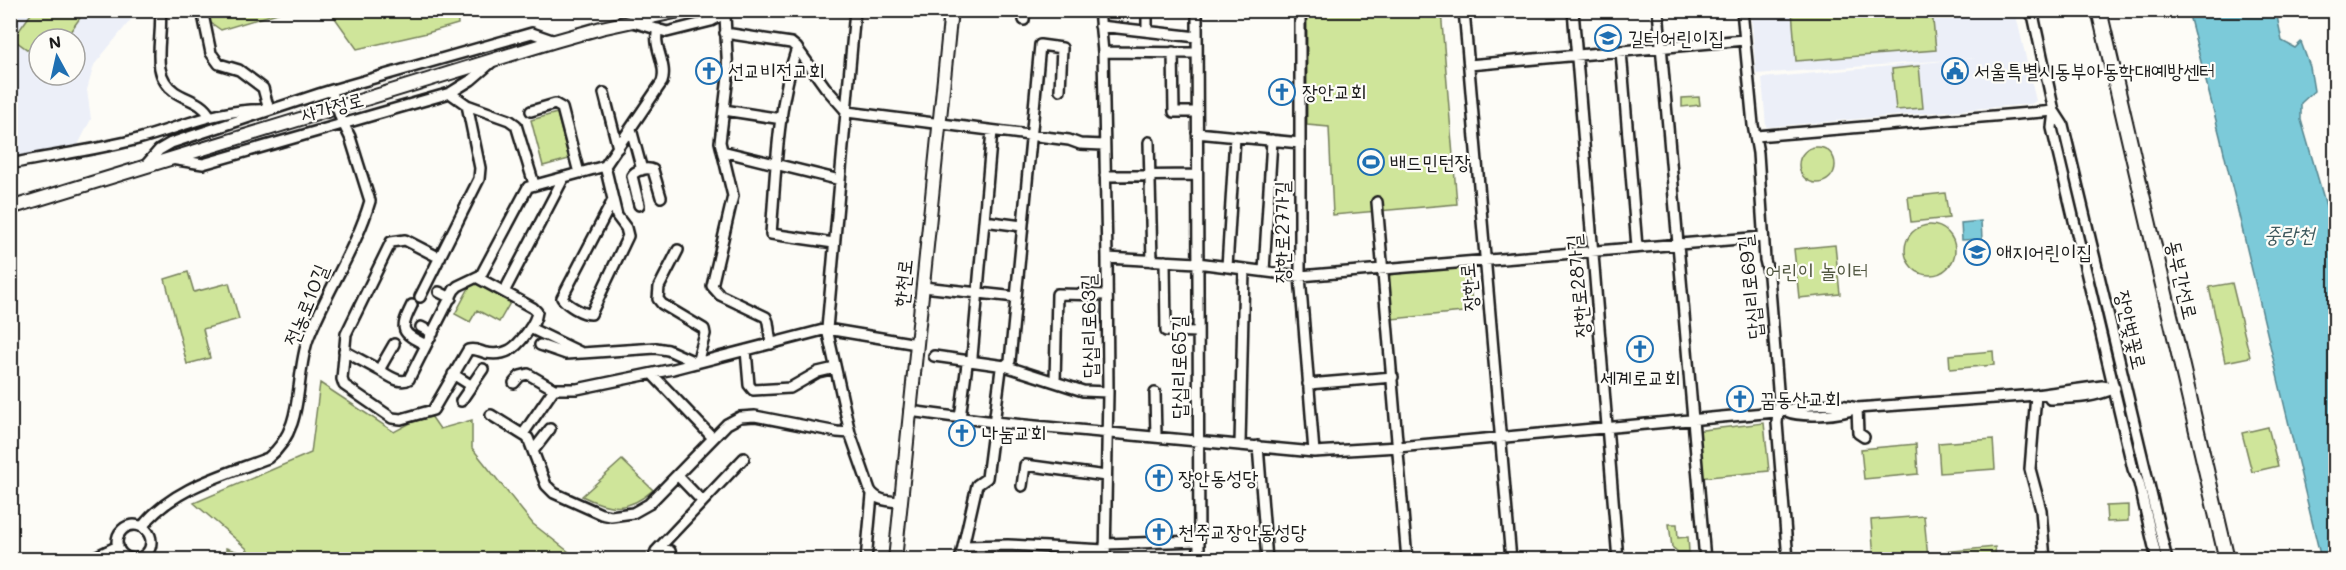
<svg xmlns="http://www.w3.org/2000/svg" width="2346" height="570" font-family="Mali,'Poor Story',sans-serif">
	<rect width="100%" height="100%" fill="#fdfcf7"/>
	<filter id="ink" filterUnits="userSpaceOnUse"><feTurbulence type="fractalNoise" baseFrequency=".0167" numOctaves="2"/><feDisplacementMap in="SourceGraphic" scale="12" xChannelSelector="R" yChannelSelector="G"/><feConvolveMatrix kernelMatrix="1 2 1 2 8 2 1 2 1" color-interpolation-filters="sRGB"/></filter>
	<g filter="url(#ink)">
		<path fill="#eceff8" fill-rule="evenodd" d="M10,11h128l-44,54 -7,25 4,29 -13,26 -67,14zM39,39h36v36h-36z
			M1751,11h264l21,90 -5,3 -265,23 -4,-49 214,-20 -220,16z"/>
		<path fill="#cfe59a" stroke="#76805b" stroke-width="1.5" d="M33,11v-1l52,1 -20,28h-26v19l-26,-19z
			M194,11h90l-63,19z
			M330,11h127l1,13 -31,9 -70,16z
			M1307,11h134l16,193 -124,11 -4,-88 -22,-2z
			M1792,11h140l4,39 -140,11z
			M1919,66l4,42 -27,2 -4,-41z
			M1699,97l1,8 -18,2v-9z
			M557,113l12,46 -26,7 -12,-46z
			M1799 165a18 18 0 1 1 36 0a18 18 0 1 1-36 0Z
			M1945,193l4,25 -38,4 -3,-25z
			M1905 250a25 25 0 1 1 50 0a25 25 0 1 1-50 0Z
			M1835,245l5,49 -41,4 -5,-49z
			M1463,265l5,4 5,42 -81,8 -4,-41 4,-6z
			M188,272l6,20 35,-9 10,36 -36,10 7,29 -23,6 -22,-85z
			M478,283l33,18 -12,21 -22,-12 -7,12 -15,-8 15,-28z
			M2232,283l18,74 -25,5 -16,-75z
			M1993,351l1,14 -44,4 -1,-14z
			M320,383l74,49 35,-19 11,16 32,-9v28l61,76 45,35h-325l-7,-11 -52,-45 117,-50z
			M1764,423l5,48 -70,7 -5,-47z
			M2268,427l10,39 -26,6 -10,-39z
			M1993,439l2,30 -55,4 -2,-30z
			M1916,444l2,30 -54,5 -3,-30z
			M622,460l31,30c-25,22 -43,20 -71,6z
			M2128,505v16l-21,1 -1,-16z
			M1924,516l4,43h-54l-3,-39z
			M1669,524h8l1,14 10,-1 1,15h-11l-6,-5z
			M1995,547l1,12h-52l-1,-7z
			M226,548l19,6 -1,5h-18z"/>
		<path fill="#7ccad9" stroke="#56848d" stroke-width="1.5" d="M2188,11h88l6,30 13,7 6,-6 9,25 4,24 -13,12v17l30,103 4,25v311h-14l-101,-423z
			M1981,221l1,18 -20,1 -1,-17z"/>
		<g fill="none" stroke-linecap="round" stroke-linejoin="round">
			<defs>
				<path id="minor" d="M160,10c4,27 -12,64 15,82 12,8 27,10 34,23
					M202,10l9,43 8,11 20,6 24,18 6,22
					M855,10l-28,319 23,104 20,57c6,11 19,11 30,12
					M1099,10l4,42 4,206 1,134 -3,168
					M1197,10l2,550
					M1300,10v266l14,176
					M1464,10l47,550
					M1573,10l45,550
					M1658,10l47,550
					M1742,10l11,115 5,28 7,107 4,16 10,126 -2,21 11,137
					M2032,10l22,101 -2,17 81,341 6,14 18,77
					M725,15l3,61 -8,66 13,54 -21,90 8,9 46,22 2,5 3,22
					M1024,20l1,-10
					M633,22l34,10 44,-11 17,-9
					M1100,26l97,11
					M1147,31v-21
					M725,33l66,10 6,5 28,39 22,25 222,28 11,4 24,1
					M797,48c-20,58 -21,124 -26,186l63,9
					M1621,51l16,196
					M1103,52l94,1
					M1173,52l1,60h23
					M1469,65l275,-25
					M332,90l200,-57 23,8
					M450,93l17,12 42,15 7,5 18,59
					M604,93l14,55
					M724,110l58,9
					M531,111l24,-7 7,4 17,65
					M2054,111l9,14 104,435
					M631,129l11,41
					M1197,133l103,10
					M1756,136l298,-25
					M1149,142l3,119
					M722,151l118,29
					M171,159l32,5 247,-71 21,-13 22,-19
					M10,164c43,-9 87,-14 128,-25 48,-13 80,-31 131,-29
					M145,166l14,-16 12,-7 148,-49 13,-4 1,4
					M605,166l12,50 9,12 2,8 -37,78c-9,0 -24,-9 -29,-16l51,-98
					M1105,176l92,-1
					M1377,202l30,358
					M639,205l-7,-29c3,-6 15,-9 21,-6l8,27
					M984,221l38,5
					M440,258l-35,-18 -14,2 -45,92 -4,45 2,6 48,33 9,1 32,-9 35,-60c7,-2 11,1 18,3 20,3 29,-4 40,-19 5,-7 10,-13 11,-22l-4,-4 -29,-16
					M1107,258l90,5 103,13 463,-39
					M1165,261l1,70 31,1
					M1227,267l8,-130
					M1264,271l8,-131
					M478,278l26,14 60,-115
					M923,287l93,10
					M439,292l12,6
					M420,297l59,-118 1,-11 -13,-63
					M412,305c-13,26 -11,27 14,40
					M421,327l12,6
					M530,328l52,25 74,-5 12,2 29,13 8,-29 -1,-5 -42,-25 -4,-5 1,-12 19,-37
					M394,344l-15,26c9,5 21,15 30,9l45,-89 4,-4 23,-11 47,-88 77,-21 57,-84c6,-18 -10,-35 -4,-53
					M540,345l26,9 15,-1
					M746,350l3,35 4,5 37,-2 28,-16 17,-4
					M344,351l35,19
					M934,356l71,10 78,25 25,1
					M453,374l19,12
					M652,374l61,64
					M1055,382l2,-88 50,1
					M514,383l6,-7 8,-2 26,15h23l96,-20 154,-40 90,15
					M1308,384l85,-7
					M1155,393l1,43
					M2036,395l-6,74 11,41 4,50
					M2050,399c23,-1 44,-1 65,-11
					M461,401l22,-32
					M1857,408l1,25 6,4
					M909,411l85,11 320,30 84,-5 388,-36c20,-8 50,-8 71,-3l179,-13 66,-9 12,2
					M1786,411c16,7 55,4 71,-3
					M491,415l37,23 18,47 8,8 47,21 10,2 22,-3 16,-9 78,-80 13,-7 15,-1 82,16 13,1
					M960,418l7,-54 5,-7 20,-226
					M523,434l31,-45
					M1240,444l4,-175
					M1258,446l9,114
					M533,451l17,-22
					M677,475l25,26
					M1022,486l3,-21 81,11
					M117 542a17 17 0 1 1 34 0a17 17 0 1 1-34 0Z
					M142,527c30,-39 82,-52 126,-69 38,-30 26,-79 40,-119 17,-45 49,-92 62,-138l-20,-64 -9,-18
					M1105,544l94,-3
					M963,546l45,-1 97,5
					M656,551l88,-93
					M88,560l30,-14
					M653,560l3,-9 5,-3 9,3 2,9
					M866,560l6,-65
					M960,560l17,-75 10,-7 14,-109 9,-8 30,-316 22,3 -2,42"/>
				<path id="major" d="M2032,14l1,-4
					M10,208l545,-167 46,-13 83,-18
					M895,560l56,-550"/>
				<path id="highway" d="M2099,10l128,550"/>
			</defs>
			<use href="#minor" stroke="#1c1c1c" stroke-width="14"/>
			<use href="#major" stroke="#1c1c1c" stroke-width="16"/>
			<use href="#highway" stroke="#1c1c1c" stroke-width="18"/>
			<use href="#minor" stroke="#fdfcf7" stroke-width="9"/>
			<use href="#major" stroke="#fdfcf7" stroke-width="12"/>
			<use href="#highway" stroke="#fdfcf7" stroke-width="14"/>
			<defs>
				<path id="minor-bridge" d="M333,95l8,24"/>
			</defs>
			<use href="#minor-bridge" stroke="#1c1c1c" stroke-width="14" stroke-linecap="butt"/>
			<use href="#minor-bridge" stroke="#fdfcf7" stroke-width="9"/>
		</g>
	</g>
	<defs>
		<symbol id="school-ring" viewBox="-11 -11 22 22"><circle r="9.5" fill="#fdfcf7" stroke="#1f6fb2" stroke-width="1.5"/><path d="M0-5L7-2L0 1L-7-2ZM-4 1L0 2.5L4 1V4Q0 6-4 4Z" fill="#1f6fb2"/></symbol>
		<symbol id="church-ring" viewBox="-11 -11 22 22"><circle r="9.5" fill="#fdfcf7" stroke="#1f6fb2" stroke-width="1.5"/><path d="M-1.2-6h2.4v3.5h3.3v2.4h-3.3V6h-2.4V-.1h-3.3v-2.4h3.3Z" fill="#1f6fb2"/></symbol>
		<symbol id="civic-ring" viewBox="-11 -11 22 22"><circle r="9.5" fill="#fdfcf7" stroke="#1f6fb2" stroke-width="1.5"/><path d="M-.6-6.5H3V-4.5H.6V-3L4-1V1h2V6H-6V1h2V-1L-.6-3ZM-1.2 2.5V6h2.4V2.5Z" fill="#1f6fb2"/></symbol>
		<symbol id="stadium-ring" viewBox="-11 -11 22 22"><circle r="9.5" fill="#fdfcf7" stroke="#1f6fb2" stroke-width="1.5"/><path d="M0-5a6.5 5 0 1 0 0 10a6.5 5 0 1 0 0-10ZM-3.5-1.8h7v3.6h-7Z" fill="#1f6fb2"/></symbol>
	</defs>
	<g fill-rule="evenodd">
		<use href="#school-ring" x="1593" y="23" width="30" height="30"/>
		<use href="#church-ring" x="694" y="56" width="30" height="30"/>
		<use href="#civic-ring" x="1940" y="56" width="30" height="30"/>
		<use href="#church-ring" x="1267" y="77" width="30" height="30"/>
		<use href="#stadium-ring" x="1356" y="147" width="30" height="30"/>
		<use href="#school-ring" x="1962" y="237" width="30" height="30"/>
		<use href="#church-ring" x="1625" y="334" width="30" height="30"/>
		<use href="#church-ring" x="1725" y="384" width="30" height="30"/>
		<use href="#church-ring" x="947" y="418" width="30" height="30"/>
		<use href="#church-ring" x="1144" y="463" width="30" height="30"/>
		<use href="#church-ring" x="1144" y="517" width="30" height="30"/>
	</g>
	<g text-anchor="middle" stroke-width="4.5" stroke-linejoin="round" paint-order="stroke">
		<g font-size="20" fill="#1c1c1c" stroke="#fdfcf7" text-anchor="start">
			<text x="1628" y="45">길터어린이집</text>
			<text x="728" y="78">선교비전교회</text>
			<text x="1974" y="78">서울특별시동부아동학대예방센터</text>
			<text x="1302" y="99">장안교회</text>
			<text x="1390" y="169">배드민턴장</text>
			<text x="1996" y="259">애지어린이집</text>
			<text x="1640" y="385" text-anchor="middle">세계로교회</text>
			<text x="1760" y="406">꿈동산교회</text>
			<text x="982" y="440">나눔교회</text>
			<text x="1178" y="485">장안동성당</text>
			<text x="1178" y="539">천주교장안동성당</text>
		</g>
		<g font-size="20" fill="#1c1c1c" stroke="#fdfcf7">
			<text transform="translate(332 107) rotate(-15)" y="7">사가정로</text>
			<text transform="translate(1282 232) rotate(-90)" y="7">장한로27가길</text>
			<text transform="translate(2182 280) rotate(77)" y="7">동부간선로</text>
			<text transform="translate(903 283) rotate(-84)" y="7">한천로</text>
			<text transform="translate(1578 286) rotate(-95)" y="7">장한로28가길</text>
			<text transform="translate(1469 287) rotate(-95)" y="7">장한로</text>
			<text transform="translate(1750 287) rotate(-96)" y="7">답십리로69길</text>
			<text transform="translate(306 305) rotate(-68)" y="7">전농로10길</text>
			<text transform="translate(1089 326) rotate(-91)" y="7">답십리로63길</text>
			<text transform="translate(2131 330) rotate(77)" y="7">장안벚꽃로</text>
			<text transform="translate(1179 367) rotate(-90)" y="7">답십리로65길</text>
		</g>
		<g font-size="20" fill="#525842" stroke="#fdfcf7">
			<text x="1817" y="278">어린이 놀이터</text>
		</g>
		<g font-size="21" font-style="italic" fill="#3e595e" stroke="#fdfcf7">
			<text x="2289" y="242">중랑천</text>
		</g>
	</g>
	<rect width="2346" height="570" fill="none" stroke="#fdfcf7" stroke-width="36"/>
	<rect x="18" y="18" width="2310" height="534" fill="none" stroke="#1c1c1c" stroke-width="2" filter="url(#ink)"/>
	<g transform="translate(57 57) rotate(352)"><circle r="28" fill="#fdfcf7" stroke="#a3a29f" stroke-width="1.5"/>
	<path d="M0-4.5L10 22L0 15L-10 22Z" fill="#1f6fb2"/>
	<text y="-9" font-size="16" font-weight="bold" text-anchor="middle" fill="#1c1c1c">N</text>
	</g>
</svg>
